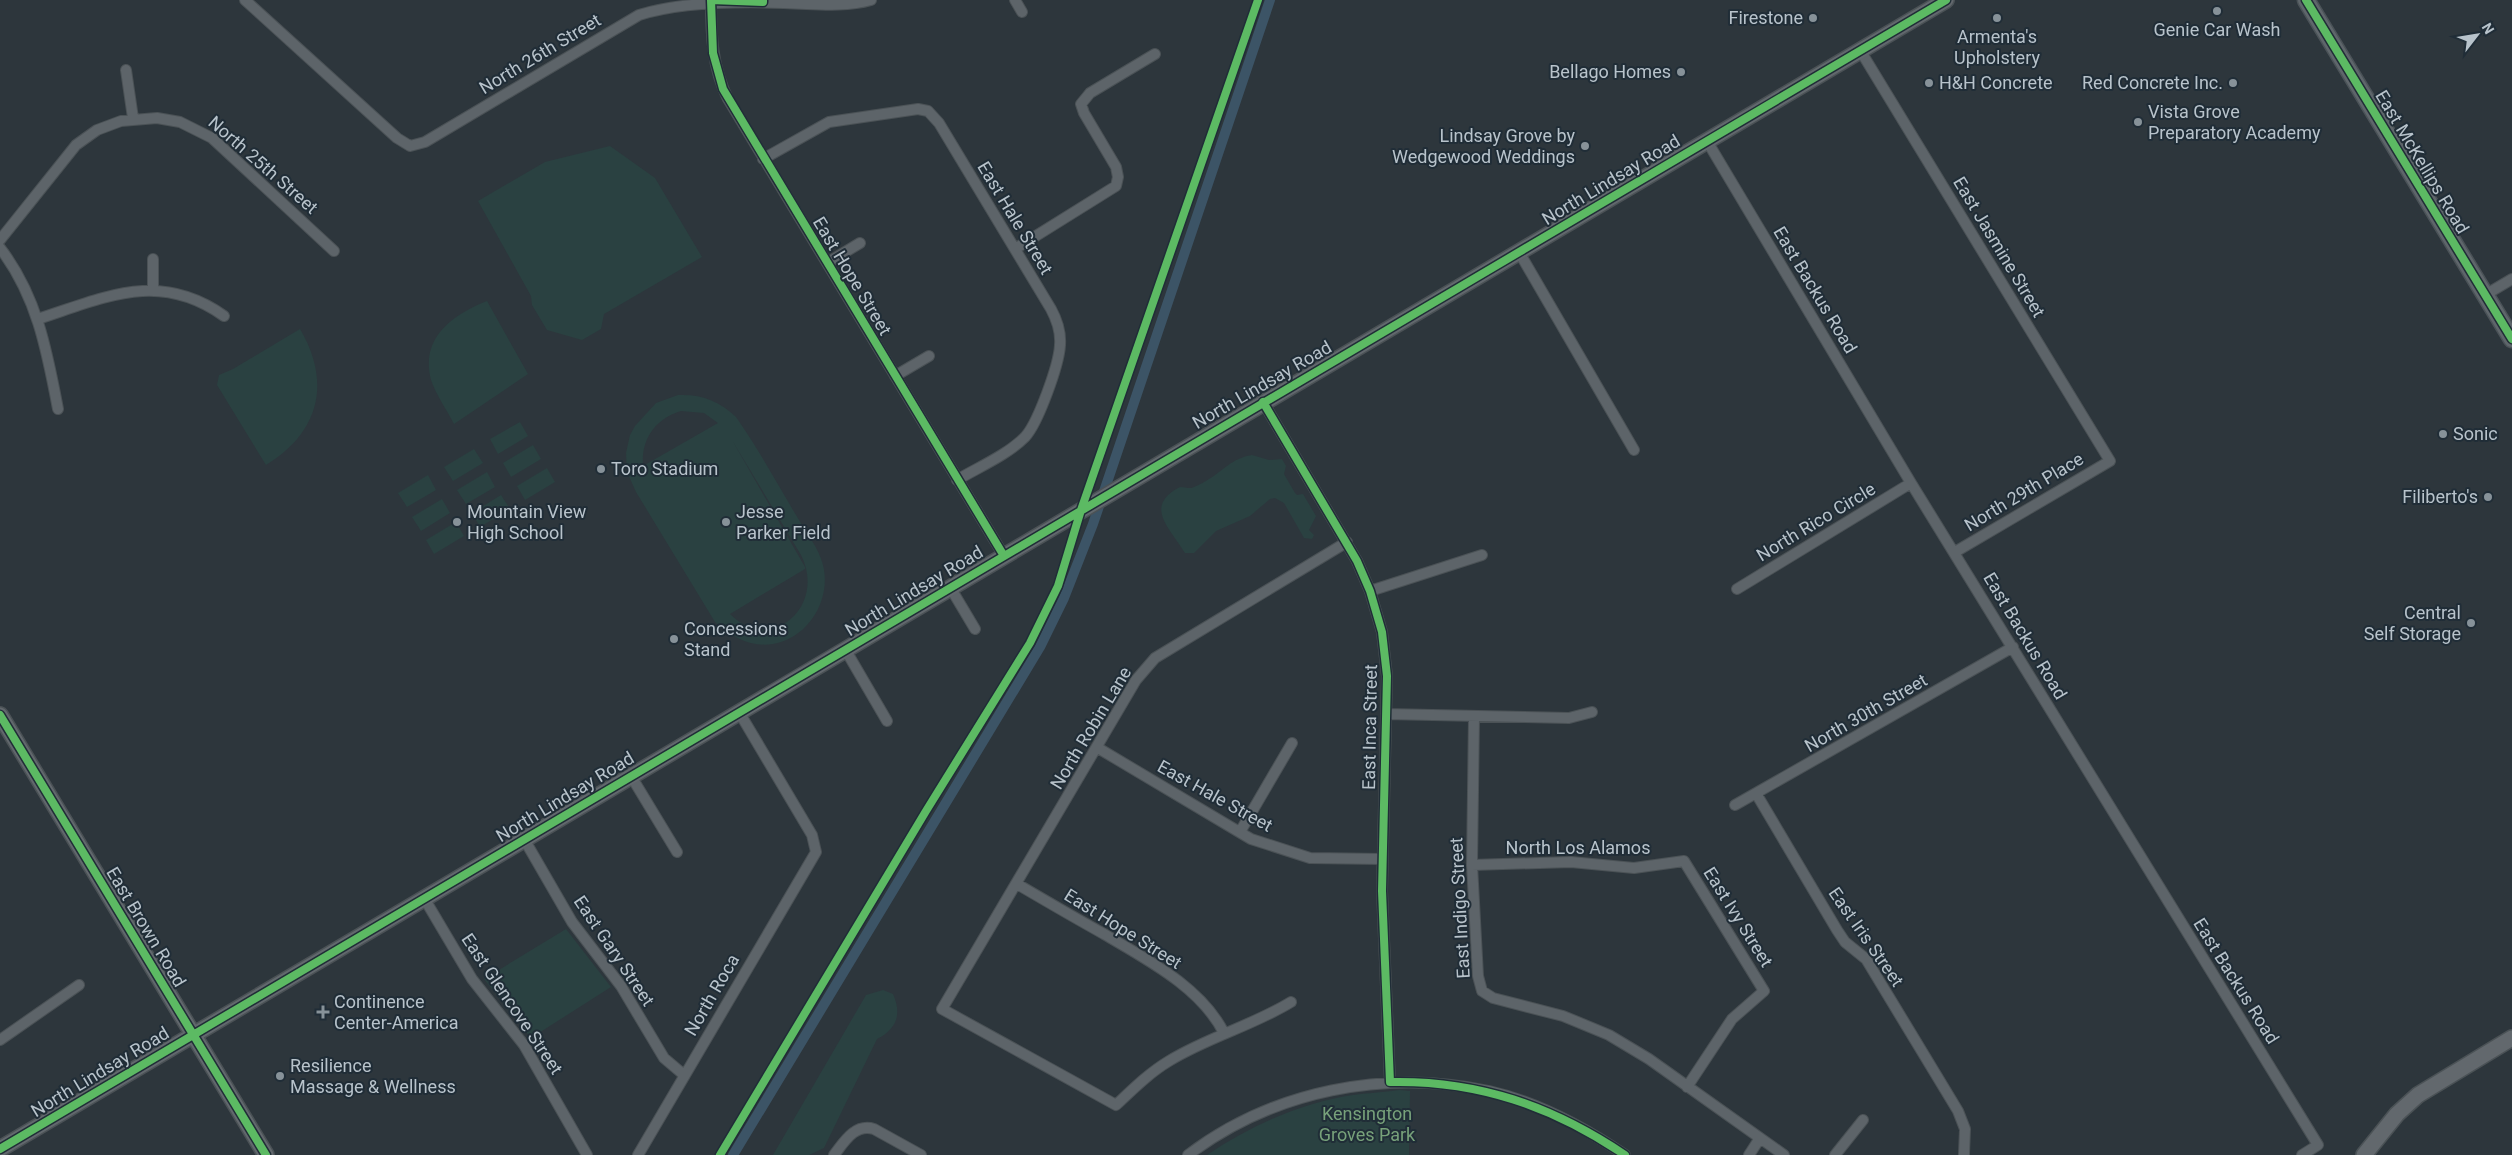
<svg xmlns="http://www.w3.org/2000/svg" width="2512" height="1155" font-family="Roboto,sans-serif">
	<rect width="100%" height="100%" fill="#2d363c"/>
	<path fill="#2a4141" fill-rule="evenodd" d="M610,146l45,32 47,79 -98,57 -3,15 -19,11 -35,-10 -15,-25 -1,-9 -53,-95 67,-39z
		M487,301l41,73 -74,50c-7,-14 -18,-29 -23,-44 -11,-42 21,-65 56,-79z
		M300,329c32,54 19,104 -34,136l-49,-80 2,-10 14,-6z
		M678,395c24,-1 41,6 58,22 22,31 40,65 60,98 9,16 23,33 27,50 8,32 -11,67 -42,77 -25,8 -47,-3 -66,-20l-79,-130 -9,-20 -1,-19 4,-18 5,-9 21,-23zM681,411l23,2 14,10 -75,43c-2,-27 12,-47 38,-55zM732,440l69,115c26,51 -30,100 -71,59l75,-45v-2z
		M520,422l8,14 -30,18 -8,-15z
		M533,445l8,14 -30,18 -8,-14z
		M474,449l9,14 -30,18 -9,-14z
		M1252,455l17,5 13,-1 4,7 -2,8 11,19 2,2 6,-1 13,22 -7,14 5,5 -2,4 -8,-1 -20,-35 -9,-5 -5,1 -20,17 -34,15 -22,22h-9c-15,-25 -41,-46 -7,-65 3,-2 7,0 10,0 5,1 14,-5 18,-7 17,-10 26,-23 46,-26z
		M547,468l8,14 -30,18 -8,-14z
		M487,472l8,15 -29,17 -9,-14z
		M428,475l8,15 -29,17 -9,-14z
		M501,495l9,14 -30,18 -8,-14z
		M442,499l8,14 -29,18 -9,-14z
		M456,522l8,14 -30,18 -8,-14z
		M566,929l45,58 -80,51 -47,-59z
		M883,990l10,4c9,20 4,35 -16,45l-53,109 -15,7h-36l93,-160z
		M1399,1090l11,1 -1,64h-202c41,-28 86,-48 134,-58 19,-4 39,-4 58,-7z"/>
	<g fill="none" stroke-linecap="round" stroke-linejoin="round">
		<path stroke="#3c5466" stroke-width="10" d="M733,1155l307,-508 24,-49 29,-74 177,-524"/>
		<defs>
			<path id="street" d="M245,0l152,138 13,8 15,-4 214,-127c48,-15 114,-14 167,-11 21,1 44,2 65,-4
				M711,0c0,35 1,67 17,99l276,457
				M1015,0l7,12
				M1860,50l250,411 -155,91
				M126,70l7,48
				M1707,141l204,342 407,662 -16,10
				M763,159l66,-37 89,-13 10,2 11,12 112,186c6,11 10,23 9,36 -1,20 -22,78 -35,92 -18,18 -46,30 -68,43
				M0,240l76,-95 21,-15 24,-9 36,-3 23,4 32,16 122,113
				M0,248c37,48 47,103 58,161
				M1015,249l101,-63 2,-9 -2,-10 -32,-54 -3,-9 9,-11 65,-39
				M1519,252l115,198
				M827,263l33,-20
				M153,290v-31
				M2485,295l27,-16
				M38,319c68,-22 121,-49 186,-3
				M895,376l34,-20
				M1263,402l94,159 13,30 12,41 5,44 -5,215 8,191
				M950,587l25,42
				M1737,589l174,-106
				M1370,591l112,-36
				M845,649l42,72
				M1386,714l183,4 23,-6
				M1474,717l-2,148 6,111 4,15 11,7 70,18 46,19 40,24 135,96
				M1098,748l153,91 59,19 72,1
				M631,776l46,76
				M1757,795l80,135 8,12 21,17 92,152 7,18 -1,25
				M1735,805l278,-158
				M1240,832l52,-89
				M524,839l48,83 49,64 43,72 20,17
				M1472,865l99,-3 63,6 50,-7 80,130 -32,28 -45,68
				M1017,884c29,17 58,34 87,50 42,25 97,53 120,99
				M424,898l48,81 52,66 63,110
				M1291,1002c-39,24 -83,35 -122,59 -20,12 -36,28 -53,44l-174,-96 194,-329 19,-22 192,-116
				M0,1040l79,-55
				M638,1155l178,-303 -4,-17 -73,-123
				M834,1155c10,-13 21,-32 40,-26l47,26
				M1188,1155c86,-65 197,-86 301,-64 49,11 95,36 136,64
				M1749,1155l11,-17
				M1835,1155l28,-35"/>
			<path id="secondary" d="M0,715l266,440
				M0,1149l1946,-1149
				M2364,1155l33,-41 21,-19 94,-57"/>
			<path id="primary" d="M2306,0l206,339"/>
		</defs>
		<use href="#street" stroke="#4b5256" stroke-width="12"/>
		<use href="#secondary" stroke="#4b5256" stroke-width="18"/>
		<use href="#primary" stroke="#4b5358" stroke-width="19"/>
		<use href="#street" stroke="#5d6469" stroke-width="10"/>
		<use href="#secondary" stroke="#62686d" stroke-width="15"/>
		<use href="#primary" stroke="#5f666b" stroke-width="16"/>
		<defs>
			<path id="cycleway" d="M763,0v2l-52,-2 2,53 10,36 281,467
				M2306,0l206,339
				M1263,402l94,159 13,30 12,41 5,44 -5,215 8,191c88,-2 162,24 235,73
				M0,715l266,440
				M0,1149l1946,-1149
				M720,1155l206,-344 104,-168 28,-57 23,-76 177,-510"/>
		</defs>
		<use href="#cycleway" stroke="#202d37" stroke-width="11"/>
		<use href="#cycleway" stroke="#5cba63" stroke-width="8"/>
	</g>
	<g fill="#879299" stroke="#202d37" stroke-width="2">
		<circle cx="2217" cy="11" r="5"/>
		<circle cx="1813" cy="18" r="5"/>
		<circle cx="1997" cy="18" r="5"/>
		<circle cx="1681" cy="72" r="5"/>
		<circle cx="1929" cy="83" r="5"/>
		<circle cx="2233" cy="83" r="5"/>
		<circle cx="2138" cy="122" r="5"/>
		<circle cx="1585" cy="146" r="5"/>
		<circle cx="2443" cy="434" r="5"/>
		<circle cx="601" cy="469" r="5"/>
		<circle cx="2488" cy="497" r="5"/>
		<circle cx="457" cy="522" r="5"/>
		<circle cx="726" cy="522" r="5"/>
		<circle cx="2471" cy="623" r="5"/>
		<circle cx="674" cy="639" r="5"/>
		<path d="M320.5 1004.5h5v5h5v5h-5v5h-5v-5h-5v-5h5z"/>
		<circle cx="280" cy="1076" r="5"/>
	</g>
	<g text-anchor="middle" stroke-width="4" stroke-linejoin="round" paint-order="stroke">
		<g font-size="18" fill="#b8c3cb" stroke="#202d37" text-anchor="start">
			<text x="1803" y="24" text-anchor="end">Firestone</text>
			<text x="2217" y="36" text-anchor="middle">Genie Car Wash</text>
			<text x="1997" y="43" text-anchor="middle">Armenta's<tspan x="1997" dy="21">Upholstery</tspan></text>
			<text x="1671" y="78" text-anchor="end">Bellago Homes</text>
			<text x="1939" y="89">H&amp;H Concrete</text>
			<text x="2223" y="89" text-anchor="end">Red Concrete Inc.</text>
			<text x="2148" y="118">Vista Grove<tspan x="2148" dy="21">Preparatory Academy</tspan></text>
			<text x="1575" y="142" text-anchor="end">Lindsay Grove by<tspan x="1575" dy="21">Wedgewood Weddings</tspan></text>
			<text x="2453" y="440">Sonic</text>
			<text x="611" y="475">Toro Stadium</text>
			<text x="2478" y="503" text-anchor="end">Filiberto's</text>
			<text x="467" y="518">Mountain View<tspan x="467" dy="21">High School</tspan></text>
			<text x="736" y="518">Jesse<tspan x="736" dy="21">Parker Field</tspan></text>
			<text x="2461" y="619" text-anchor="end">Central<tspan x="2461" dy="21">Self Storage</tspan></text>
			<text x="684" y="635">Concessions<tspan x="684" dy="21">Stand</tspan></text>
			<text x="334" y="1008">Continence<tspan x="334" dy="21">Center-America</tspan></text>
			<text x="290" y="1072">Resilience<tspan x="290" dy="21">Massage &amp; Wellness</tspan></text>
		</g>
		<g font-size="18" fill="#b8c3cb" stroke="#202d37">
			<text transform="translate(540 54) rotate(-31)" y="6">North 26th Street</text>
			<text transform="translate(2422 162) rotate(59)" y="6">East McKellips Road</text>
			<text transform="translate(263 165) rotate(41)" y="6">North 25th Street</text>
			<text transform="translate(1611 180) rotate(-31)" y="6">North Lindsay Road</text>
			<text transform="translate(1015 218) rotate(59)" y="6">East Hale Street</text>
			<text transform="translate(1999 247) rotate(59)" y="6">East Jasmine Street</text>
			<text transform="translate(852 276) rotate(59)" y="6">East Hope Street</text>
			<text transform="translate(1815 290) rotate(59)" y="6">East Backus Road</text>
			<text transform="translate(1262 385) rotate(-30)" y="6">North Lindsay Road</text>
			<text transform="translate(2024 492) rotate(-31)" y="6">North 29th Place</text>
			<text transform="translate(1816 522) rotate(-31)" y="6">North Rico Circle</text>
			<text transform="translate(914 591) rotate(-31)" y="6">North Lindsay Road</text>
			<text transform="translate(2025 636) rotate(59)" y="6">East Backus Road</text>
			<text transform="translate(1866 713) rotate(-30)" y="6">North 30th Street</text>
			<text transform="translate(1370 727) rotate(-89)" y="6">East Inca Street</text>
			<text transform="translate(1091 728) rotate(-59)" y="6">North Robin Lane</text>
			<text transform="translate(1215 796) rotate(29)" y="6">East Hale Street</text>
			<text transform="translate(565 797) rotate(-31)" y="6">North Lindsay Road</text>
			<text x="1578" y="854">North Los Alamos</text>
			<text transform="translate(1460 908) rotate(-93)" y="6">East Indigo Street</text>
			<text transform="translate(1738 917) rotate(58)" y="6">East Ivy Street</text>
			<text transform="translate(146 927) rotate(59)" y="6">East Brown Road</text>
			<text transform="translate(1123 929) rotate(32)" y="6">East Hope Street</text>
			<text transform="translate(1866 937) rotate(55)" y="6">East Iris Street</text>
			<text transform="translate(614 951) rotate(56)" y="6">East Gary Street</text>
			<text transform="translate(2236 981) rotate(58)" y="6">East Backus Road</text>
			<text transform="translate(712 995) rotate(-60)" y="6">North Roca</text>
			<text transform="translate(512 1004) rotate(56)" y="6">East Glencove Street</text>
			<text transform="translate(100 1072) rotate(-31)" y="6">North Lindsay Road</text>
		</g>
		<g font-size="18" fill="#77a17a" stroke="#202d37">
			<text x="1367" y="1120">Kensington<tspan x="1367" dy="21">Groves Park</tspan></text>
		</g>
	</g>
	<g transform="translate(2477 35) rotate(59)" stroke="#202d37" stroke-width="4" paint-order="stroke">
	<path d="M0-4L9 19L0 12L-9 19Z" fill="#b8c3cb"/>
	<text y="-8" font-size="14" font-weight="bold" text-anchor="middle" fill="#b8c3cb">N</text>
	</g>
</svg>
